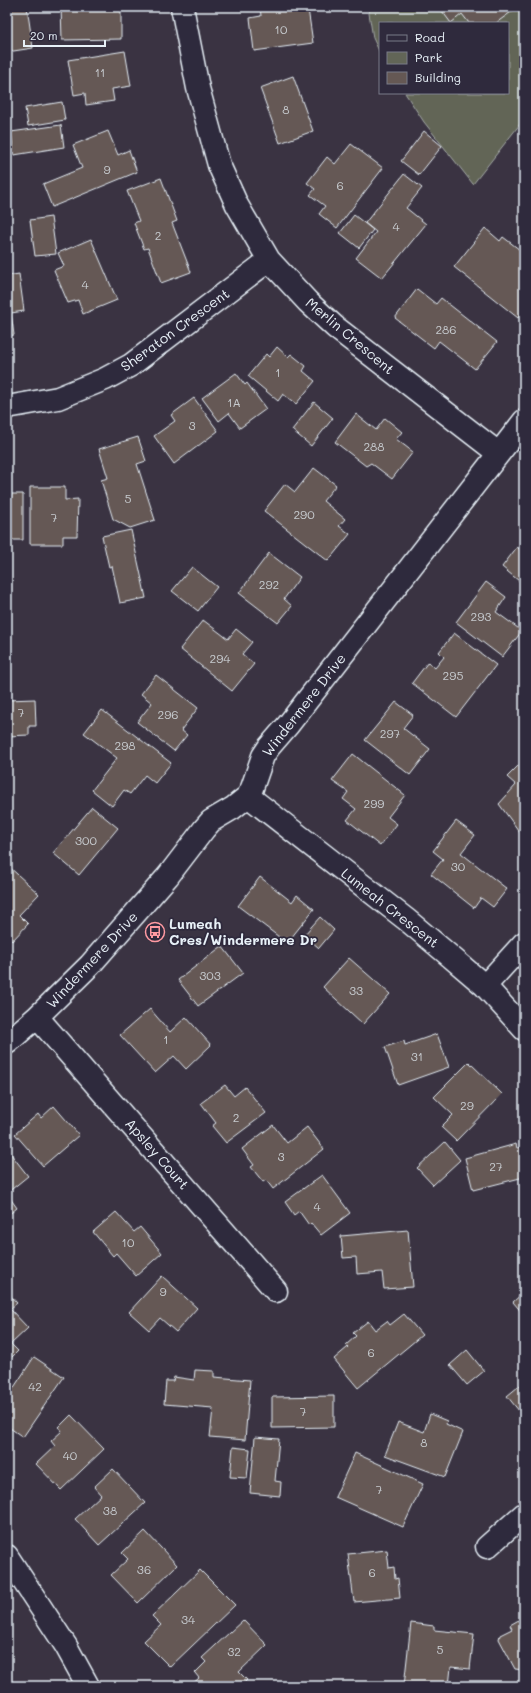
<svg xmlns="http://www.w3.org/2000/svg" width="531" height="1693" font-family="Mali,sans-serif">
	<rect width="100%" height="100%" fill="#3a3342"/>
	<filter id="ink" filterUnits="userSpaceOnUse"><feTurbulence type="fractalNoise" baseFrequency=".025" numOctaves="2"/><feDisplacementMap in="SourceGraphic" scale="8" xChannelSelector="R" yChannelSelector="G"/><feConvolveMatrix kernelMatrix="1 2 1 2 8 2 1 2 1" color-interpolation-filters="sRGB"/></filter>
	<g filter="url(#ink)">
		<path fill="#626557" stroke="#a5aba8" d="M368,7h156v112l-51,65 -49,-62 -19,-29h103v-70h-128v30l-7,-15z"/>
		<path fill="#655854" stroke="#e8f1f8" d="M7,7h20l6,41 -26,4z
			M61,7h60v32l-59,1z
			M260,7h35v4l13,-2 5,34 -59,8 -4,-33 11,-2z
			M439,7h79l-22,16h-27l-7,-9 -11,9z
			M125,51l6,35 -19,3 2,12 -28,4 -1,-12 -11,2 -6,-35z
			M293,76l20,55 -33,12 -20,-55z
			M62,102l3,18 -37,6 -3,-18z
			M61,125l3,22 -50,8 -3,-23z
			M108,131l10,24 11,-5 8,22 -85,35 -9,-23 39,-16 -9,-23z
			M424,131l18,15 -23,29 -18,-14z
			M351,144l32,24 -46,60 -18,-14 6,-8 -15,-11 5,-6 -8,-6 20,-26 8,7z
			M404,174l18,14 -16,20 20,16 -44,54 -26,-20 20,-26 -11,-9z
			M161,178l16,43 -5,2 19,49 -30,11 -13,-35 -4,1 -10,-26 5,-2 -12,-30z
			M354,215l19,15 -14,18 -19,-15z
			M51,217l5,37 -21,2 -5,-36z
			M485,228l15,13 3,-4 21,16v56l-6,9 -64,-51z
			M91,239l26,61 -34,14 -5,-14 -10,3 -14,-33 10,-4 -6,-13z
			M19,274l5,37 -13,2 3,22 -7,1v-60z
			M417,289l19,15 5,-6 56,44 -22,27 -36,-28 -5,7 -39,-30z
			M277,347l11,10 3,-3 15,12 -3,5 12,10 -19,23 -13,-10 -5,7 -30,-25 18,-22 3,3z
			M236,373l9,12 2,-2 19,26 -26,19 -11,-15 -10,8 -17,-23z
			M194,398l24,33 -44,33 -20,-28 21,-15 -4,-6z
			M314,402l19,16 -22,28 -19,-16z
			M356,414l20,16 9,-12 17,14 -6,7 17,13 -21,27 -21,-16 -5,3 -31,-24z
			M138,437l8,24 -9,3 18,56 -25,8 -17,-9 -12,-39 7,-2 -9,-29z
			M314,468l22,17 -13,16 22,18 -6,7 11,8 -22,27 -64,-50 21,-27 10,8z
			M30,487h35v13l13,-1 -1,37h-14v8h-33z
			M7,494h16v46h-16z
			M131,530l15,68 -26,5 -8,-37 -3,1 -7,-31z
			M517,547l7,6v32l-22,-18z
			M269,553l31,24 -16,22 8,7 -14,17 -39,-30z
			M192,567l25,20 -19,24 -26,-20z
			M486,582l20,15 -10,15 26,19 -20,26 -46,-35z
			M203,620l25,19 8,-10 16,13 -10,12 12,10 -22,27 -52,-42z
			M454,633l42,32 -40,52 -44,-34 16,-21 7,6 9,-11 -5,-5z
			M156,675l42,33 -17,22 6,5 -13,16 -37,-29 15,-19 -11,-9z
			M35,699l1,27h-7v9l-22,1v-36z
			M396,702l17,13 -10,13 27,21 -20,26 -45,-35z
			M102,710l69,53 -16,20 -10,-8 -15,19 -6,-4 -12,16 -20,-16 25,-32 -33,-25z
			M353,754l52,41 -17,22 9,7 -17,22 -33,-26 9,-11 -13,-10 5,-7 -16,-11z
			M524,760v78l-25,-34 17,-19 -9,-8z
			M92,807l26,21 -39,47 -26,-22z
			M456,821l19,14 -14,18 46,36 -14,18 -12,-9 -7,10 -43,-34 12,-15 -10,-8z
			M7,865l32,29 -20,21 9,9 -16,17 -5,-5z
			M260,877l32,25 5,-7 17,14 -27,34 -49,-37z
			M320,917l14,13 -15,18 -15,-13z
			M222,946l21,27 -45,33 -20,-26z
			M349,958l41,36 -27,30 -40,-37z
			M150,1009l20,23 16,-15 25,28 -25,24 -12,-13 -19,17 -35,-38z
			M437,1034l12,33 -51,18 -13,-38 19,-6 1,4z
			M469,1062l33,32 -46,47 -15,-14 12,-12 -19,-18z
			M225,1085l9,11 11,-9 21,26 -40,30 -14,-17 4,-3 -15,-20z
			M54,1106l25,29 -36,31 -28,-32 23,-20 3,4z
			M273,1125l14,18 20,-16 17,22 -51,40 -7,-9 -3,2 -12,-15 3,-2 -12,-16z
			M445,1142l15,18 -27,25 -16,-17z
			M516,1144l1,4 7,-1v30l-51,13 -8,-32z
			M7,1149l21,27 -21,17z
			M322,1175l28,38 -29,22 -10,-12 -2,2 -10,-14 -5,4 -9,-13z
			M7,1194l10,14 -10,8z
			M116,1212l18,20 6,-5 22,26 -26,23 -20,-23 -3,3 -20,-24z
			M408,1230l5,57 -29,2 -2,-17 -25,2 -1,-17 -13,1 -2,-22z
			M162,1276l35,32 -21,24 -16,-14 -11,12 -20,-18z
			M7,1292l10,11 -7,6 18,19 -17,16 7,7 -11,11z
			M524,1292v23l-11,-13z
			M404,1314l18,21 -64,53 -24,-29 14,-12 -2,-2 10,-9 -3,-3 15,-12 7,9 12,-9 3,4z
			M467,1350l17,21 -17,14 -17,-20z
			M34,1357l30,20 -41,60 -16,-11v-28z
			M195,1370l19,1v6l36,3 -5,60 -35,-3 3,-29 -49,-4 2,-23h7l1,-4 20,3z
			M524,1382v35l-17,-21z
			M334,1396v31l-62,1v-31z
			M430,1414l17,7 -1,3 17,8 -18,45 -60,-22 13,-33 26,10z
			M71,1415l33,34 -43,41 -25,-26 19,-18 -4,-5 11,-10 -3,-4z
			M255,1437l24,2 -4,42 6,1 -1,14 -30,-3z
			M233,1447l17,2 -3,29 -17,-1z
			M355,1453l68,31 -20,43 -68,-30z
			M113,1469l32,34 -46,42 -24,-26 26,-24 -7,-8z
			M145,1531l32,34 -39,38 -27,-28 17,-16 -6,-6z
			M387,1550l2,18 5,-1 1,12 3,-1 2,20 -46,4 -6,-48z
			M200,1570l35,35 -65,62 -26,-26 17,-16 -9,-9z
			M524,1617v53l-9,-1 -16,-30 1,-4 12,-6 -2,-4z
			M243,1620l24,25 -28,27 8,8 -6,6h-51l9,-8 -4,-5 11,-11 -4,-4z
			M411,1623l23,3v4l40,4 -4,35 -19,-2 -2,19h-45z"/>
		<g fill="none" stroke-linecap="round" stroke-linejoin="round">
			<defs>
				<path id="minor" d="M182,7l16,81 21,77 18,40 32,55 39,42 27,25 163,126
					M7,407l51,-9 47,-19 26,-14 138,-105
					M248,796l159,124 37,31 41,35 39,43
					M485,986l39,-43
					M37,1017l239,274
					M7,1043l30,-26 53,-52 78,-89 36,-47 7,-8 22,-13 15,-12 4,-8 11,-32 6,-9 19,-22 236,-304
					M487,1547l37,-33
					M7,1556l59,90 22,40"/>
			</defs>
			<use href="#minor" stroke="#e8f1f8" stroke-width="25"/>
			<use href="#minor" stroke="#2f2a3d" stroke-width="22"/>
		</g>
	</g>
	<defs>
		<symbol id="bus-ring" viewBox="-11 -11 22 22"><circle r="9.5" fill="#2f2a3d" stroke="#ff9aa2" stroke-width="1.5"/><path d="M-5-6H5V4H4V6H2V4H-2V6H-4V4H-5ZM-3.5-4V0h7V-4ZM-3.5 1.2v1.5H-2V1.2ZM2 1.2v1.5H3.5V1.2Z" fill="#ff9aa2"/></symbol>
	</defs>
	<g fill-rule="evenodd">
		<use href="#bus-ring" x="144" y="921" width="22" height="22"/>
	</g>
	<g text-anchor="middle" stroke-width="3.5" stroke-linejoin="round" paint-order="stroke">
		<g font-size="12" fill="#c7cbcf">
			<text x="281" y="34">10</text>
			<text x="100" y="77">11</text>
			<text x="286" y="114">8</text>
			<text x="107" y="174">9</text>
			<text x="340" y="190">6</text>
			<text x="396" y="231">4</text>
			<text x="158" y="240">2</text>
			<text x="85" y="289">4</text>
			<text x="446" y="334">286</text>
			<text x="278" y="377">1</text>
			<text x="234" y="407">1A</text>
			<text x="192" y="430">3</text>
			<text x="374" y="451">288</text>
			<text x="128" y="503">5</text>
			<text x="304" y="519">290</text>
			<text x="54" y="522">7</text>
			<text x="269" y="589">292</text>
			<text x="481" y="621">293</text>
			<text x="220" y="663">294</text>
			<text x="453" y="680">295</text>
			<text x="21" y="717">7</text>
			<text x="168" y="719">296</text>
			<text x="390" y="738">297</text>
			<text x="125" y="750">298</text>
			<text x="374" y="808">299</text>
			<text x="86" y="845">300</text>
			<text x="458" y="871">30</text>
			<text x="210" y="980">303</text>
			<text x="356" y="995">33</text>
			<text x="166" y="1044">1</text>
			<text x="417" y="1061">31</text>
			<text x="467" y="1110">29</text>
			<text x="236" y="1122">2</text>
			<text x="281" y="1161">3</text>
			<text x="496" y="1171">27</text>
			<text x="317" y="1211">4</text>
			<text x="128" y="1247">10</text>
			<text x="163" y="1296">9</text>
			<text x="371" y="1357">6</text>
			<text x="35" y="1391">42</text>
			<text x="303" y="1416">7</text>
			<text x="424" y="1447">8</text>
			<text x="70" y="1460">40</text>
			<text x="379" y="1494">7</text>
			<text x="110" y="1515">38</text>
			<text x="144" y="1574">36</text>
			<text x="372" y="1577">6</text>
			<text x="188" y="1624">34</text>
			<text x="440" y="1654">5</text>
			<text x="234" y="1656">32</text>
		</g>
		<g font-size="14" fill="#e8f1f8" stroke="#2f2a3d">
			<text transform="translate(175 330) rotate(-36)" y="5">Sheraton Crescent</text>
			<text transform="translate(350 336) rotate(40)" y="5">Merlin Crescent</text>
			<text transform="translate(304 705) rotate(-52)" y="5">Windermere Drive</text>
			<text transform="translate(390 908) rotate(38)" y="5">Lumeah Crescent</text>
			<text transform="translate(92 960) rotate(-47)" y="5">Windermere Drive</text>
			<text transform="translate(157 1154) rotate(49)" y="5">Apsley Court</text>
		</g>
		<g font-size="14" font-weight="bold" fill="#e8f1f8" stroke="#2f2a3d" text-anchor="start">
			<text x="169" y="929">Lumeah<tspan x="169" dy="16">Cres/Windermere Dr</tspan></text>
		</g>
	</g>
	<rect width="531" height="1693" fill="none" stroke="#2f2a3d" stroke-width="24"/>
	<rect x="12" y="12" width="507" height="1669" fill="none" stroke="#e8f1f8" stroke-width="1.5" filter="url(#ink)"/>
	<rect x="379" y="22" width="130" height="72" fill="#2f2a3d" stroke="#797a88"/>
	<rect x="387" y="35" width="20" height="6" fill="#2f2a3d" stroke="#797a88"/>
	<text x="415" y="42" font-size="12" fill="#e8f1f8">Road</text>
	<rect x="387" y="52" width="20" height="12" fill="#626557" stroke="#797a88"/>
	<text x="415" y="62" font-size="12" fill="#e8f1f8">Park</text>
	<rect x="387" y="72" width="20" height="12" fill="#655854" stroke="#797a88"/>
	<text x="415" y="82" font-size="12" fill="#e8f1f8">Building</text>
	<path d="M24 40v6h81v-6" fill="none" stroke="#e8f1f8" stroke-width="2"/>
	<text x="30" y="40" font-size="12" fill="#e8f1f8" stroke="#2f2a3d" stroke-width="3" paint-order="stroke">20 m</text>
</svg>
